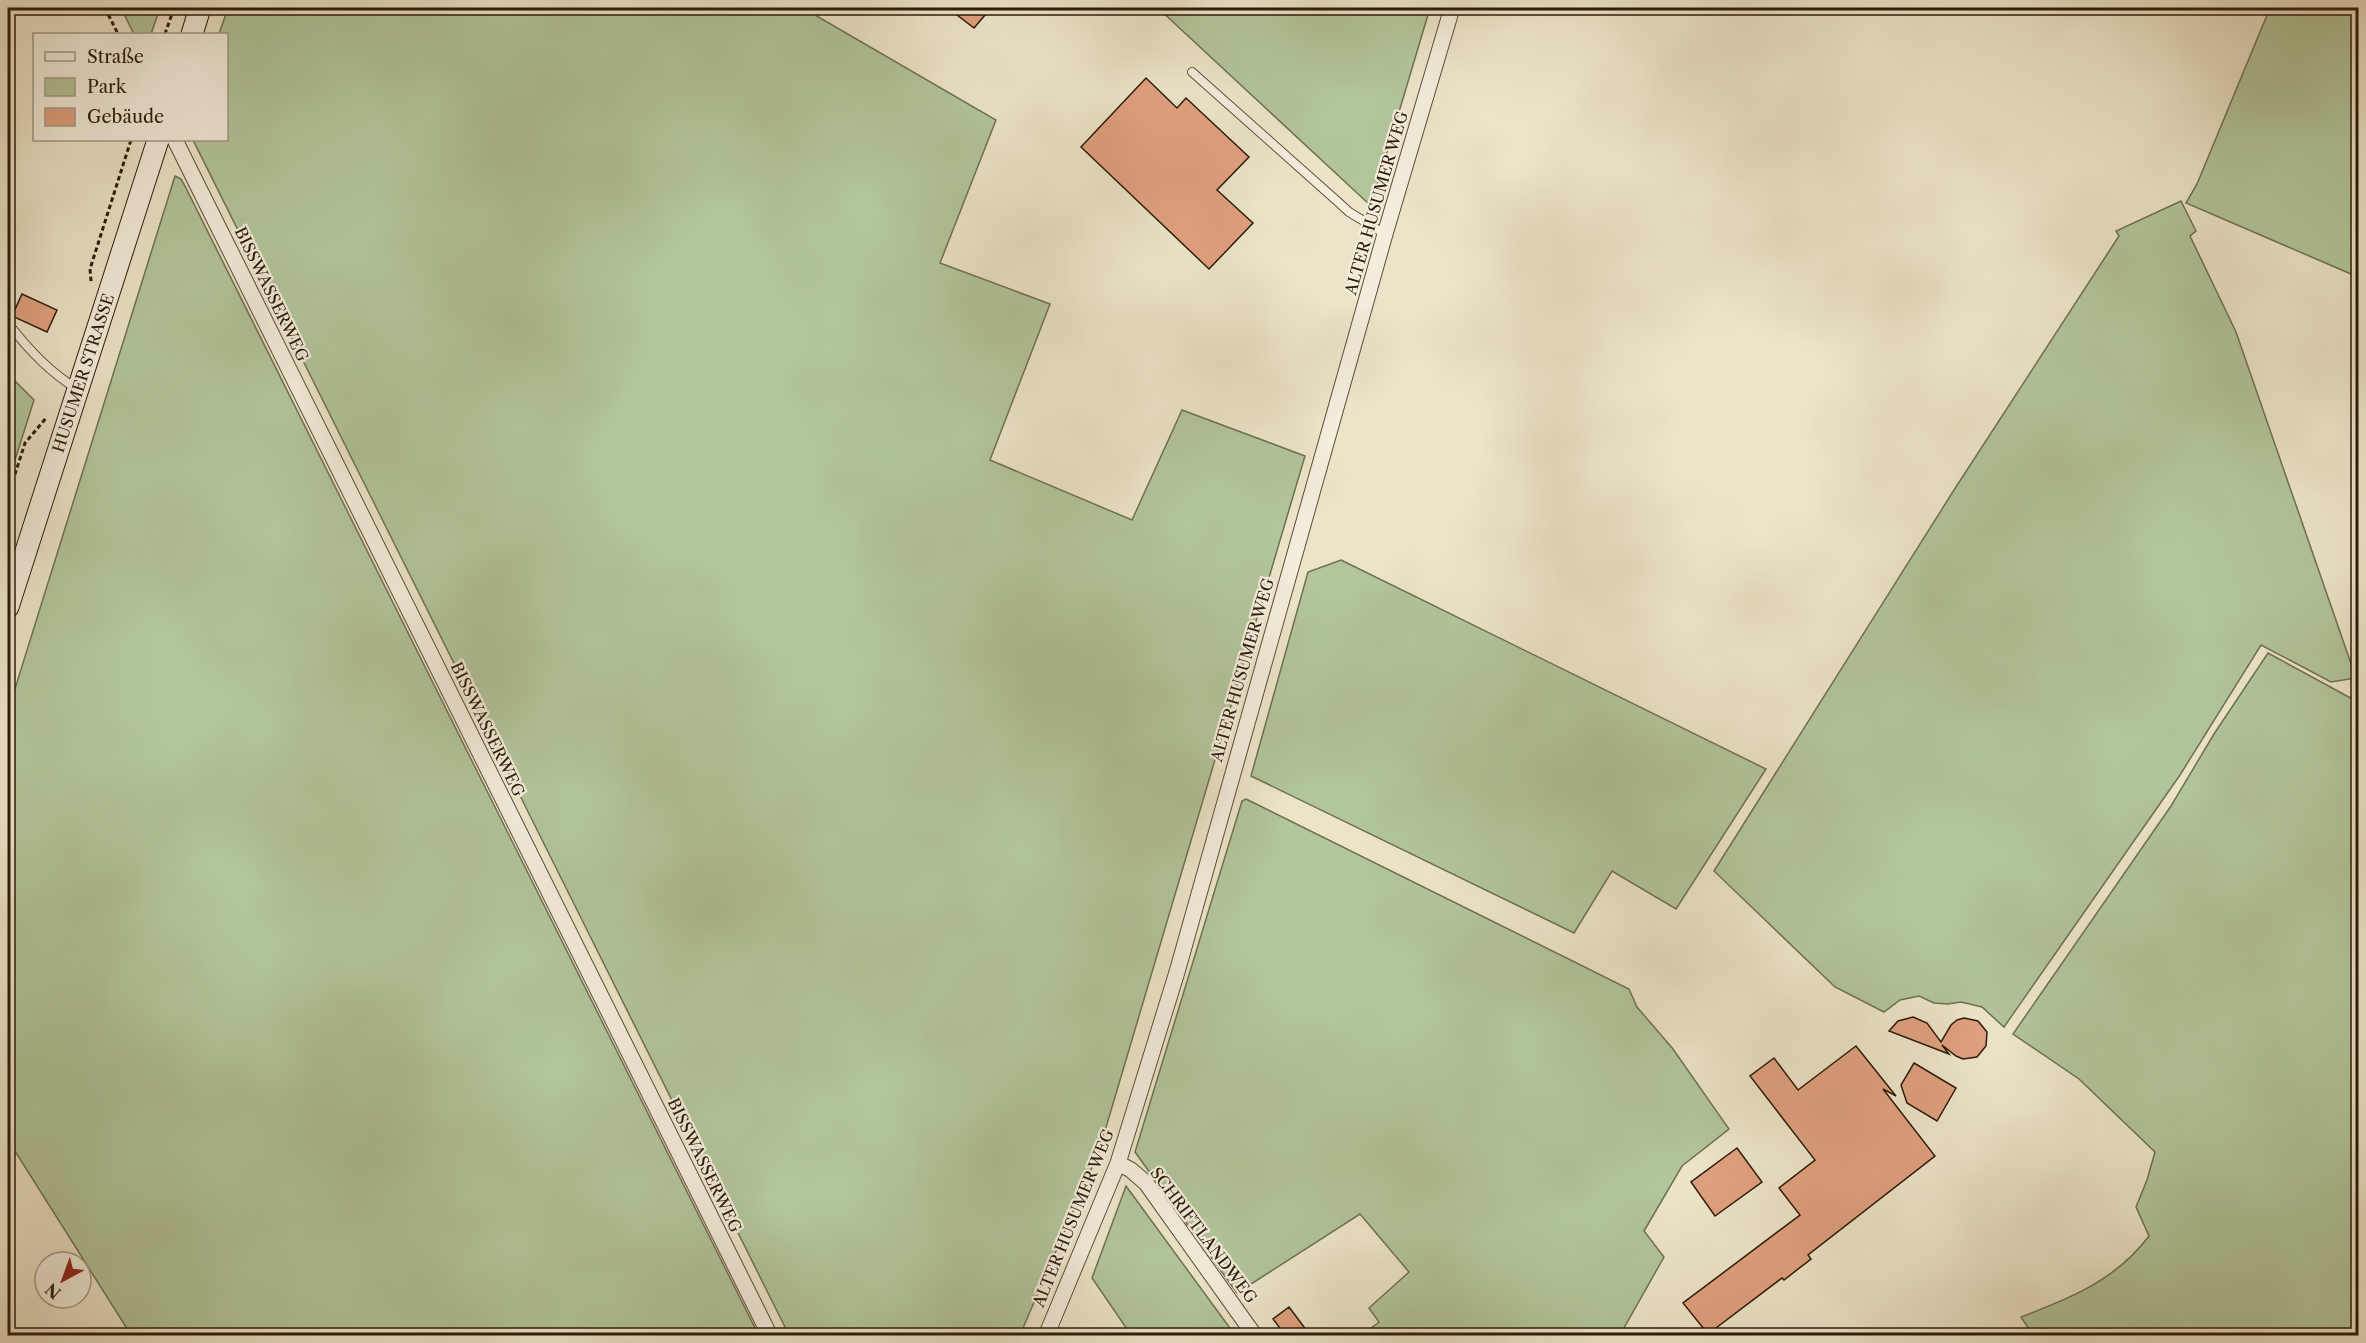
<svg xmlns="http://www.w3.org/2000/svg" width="2366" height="1343" font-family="'Libre Caslon Text',serif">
	<rect width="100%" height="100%" fill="#ece4c9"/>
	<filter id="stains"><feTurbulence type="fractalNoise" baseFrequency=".00333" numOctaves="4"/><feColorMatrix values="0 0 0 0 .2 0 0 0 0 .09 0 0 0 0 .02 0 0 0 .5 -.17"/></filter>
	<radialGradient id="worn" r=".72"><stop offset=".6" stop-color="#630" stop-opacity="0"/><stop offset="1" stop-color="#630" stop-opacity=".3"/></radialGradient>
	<path fill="#b2c59b" stroke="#6e7052" stroke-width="1.5" d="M121,8h39l-9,26h-17z
		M228,8h575l193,112 -56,143 110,41 -60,156 142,60 50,-110 123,46 -206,695 -79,184h-231l-596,-1195h33v-106h-7z
		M1158,8h272l-59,198z
		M2270,8h88v269l-172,-74 11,-19z
		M175,176l6,3 5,9 570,1142 -9,5h-616l-123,-195v-429z
		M2181,201l15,30 -6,5 46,96 120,346 -25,4 -70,-37 -81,130 -176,252 -22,-20 -21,-5 -13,2 -14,-1 -15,-7 -19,4 -16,12 -49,-25 -121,-116 240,-381 165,-254 -3,-5z
		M8,374l26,26 -26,82z
		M1341,560l425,209 -90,140 -64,-38 -38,62 -323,-157 57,-204z
		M2268,653l90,49v633h-325l-12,-18c50,-19 95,-37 128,-81l-13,-29 11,-27 8,-28 -76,-73 -66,-45 158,-228 43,-72z
		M1246,799l383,190 8,18 36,42 56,80 -47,37 -38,65 20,26 -44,78h-258l17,-13 -10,-14 40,-36 -49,-58 -123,79 -102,-141 107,-351z
		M1126,1186l109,149h-104l-39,-57z"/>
	<path fill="#e0a07f" stroke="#2b1b08" stroke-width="1.5" d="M948,8h28l9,7 -11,13z
		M1146,78l31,30 9,-10 63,59 -32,33 36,33 -44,46 -128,-122z
		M22,294l35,16 -10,22 -35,-16z
		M1913,1017l14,6 14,19 10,-17 6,-5 7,-2 14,3 9,11 -1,14 -9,11 -14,2 -7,-3 -14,-11 7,9 -60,-23 9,-10z
		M1856,1046l40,50 -13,-7 52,67 -127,99 3,4 -27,21 -2,-2 -74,56 -25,-31 117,-88 -21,-27 36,-28 -65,-84 24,-18 24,32z
		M1914,1063l42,25 -19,33 -30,-18 -6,-18z
		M1737,1148l25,34 -47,34 -24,-34z
		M1289,1307l21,28h-25l-12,-16z"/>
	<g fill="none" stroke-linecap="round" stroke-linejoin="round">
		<defs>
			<path id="lane" d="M1192,72l145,129 12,11 36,22
				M8,323c19,25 41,49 68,65"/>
			<path id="street" d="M175,140l595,1196
				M1118,1163l13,7 15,13 109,153
				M1046,1336l72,-173 59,-191 208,-738 67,-226"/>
			<path id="secondary" d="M192,34l8,-26
				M8,607l150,-467"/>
		</defs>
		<use href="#lane" stroke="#5b4d38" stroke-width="10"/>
		<use href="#street" stroke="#5b4d38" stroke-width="17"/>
		<use href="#secondary" stroke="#2b1b08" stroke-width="23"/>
		<path stroke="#2b1b08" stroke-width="3" stroke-dasharray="4.5 3" stroke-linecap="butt" d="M105,8l13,26
			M165,34l9,-26
			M91,281l-1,-12 41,-129
			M8,496l17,-53 22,-26"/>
		<use href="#lane" stroke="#f3eddc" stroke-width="8"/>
		<use href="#street" stroke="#f3eddc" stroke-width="15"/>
		<use href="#secondary" stroke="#f3eddc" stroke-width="21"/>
	</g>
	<g text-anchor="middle" stroke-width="4.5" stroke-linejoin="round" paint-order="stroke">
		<g font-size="16" fill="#2b1b08" stroke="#f3eddc">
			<text transform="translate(1376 203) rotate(-74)" y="6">ALTER HUSUMER WEG</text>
			<text transform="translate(272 294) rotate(64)" y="6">BISSWASSERWEG</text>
			<text transform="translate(83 373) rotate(-72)" y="6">HUSUMER STRASSE</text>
			<text transform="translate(1242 670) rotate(-74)" y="6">ALTER HUSUMER WEG</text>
			<text transform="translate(488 729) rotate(64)" y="6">BISSWASSERWEG</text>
			<text transform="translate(705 1165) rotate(64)" y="6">BISSWASSERWEG</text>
			<text transform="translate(1073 1218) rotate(-68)" y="6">ALTER HUSUMER WEG</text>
			<text transform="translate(1204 1235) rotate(53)" y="6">SCHRIFTLANDWEG</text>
		</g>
	</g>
	<rect width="2366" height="1343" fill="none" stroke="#ece4c9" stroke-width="30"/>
	<rect x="9" y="9" width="2348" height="1325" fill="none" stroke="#2b1b08" stroke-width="3"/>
	<rect x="15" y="15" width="2336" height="1313" fill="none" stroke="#2b1b08" stroke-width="1.5"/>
	<rect x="33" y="33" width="195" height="108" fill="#f3eddc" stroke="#a39987" stroke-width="1.5"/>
	<rect x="45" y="52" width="30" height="9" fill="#f3eddc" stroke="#a39987" stroke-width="1.5"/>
	<text x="87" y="63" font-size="18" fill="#2b1b08">Straße</text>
	<rect x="45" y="78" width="30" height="18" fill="#b2c59b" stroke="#a39987" stroke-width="1.5"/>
	<text x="87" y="93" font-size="18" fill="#2b1b08">Park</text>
	<rect x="45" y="108" width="30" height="18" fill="#e0a07f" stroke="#a39987" stroke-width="1.5"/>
	<text x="87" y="123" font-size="18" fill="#2b1b08">Gebäude</text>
	<g transform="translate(63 1280) rotate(221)"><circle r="28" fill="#f3eddc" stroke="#a39987" stroke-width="1.5"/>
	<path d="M0-4.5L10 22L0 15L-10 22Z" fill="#8f2418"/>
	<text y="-9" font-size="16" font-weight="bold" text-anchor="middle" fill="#2b1b08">N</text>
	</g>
	<rect width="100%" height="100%" filter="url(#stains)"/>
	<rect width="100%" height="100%" fill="url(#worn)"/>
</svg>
